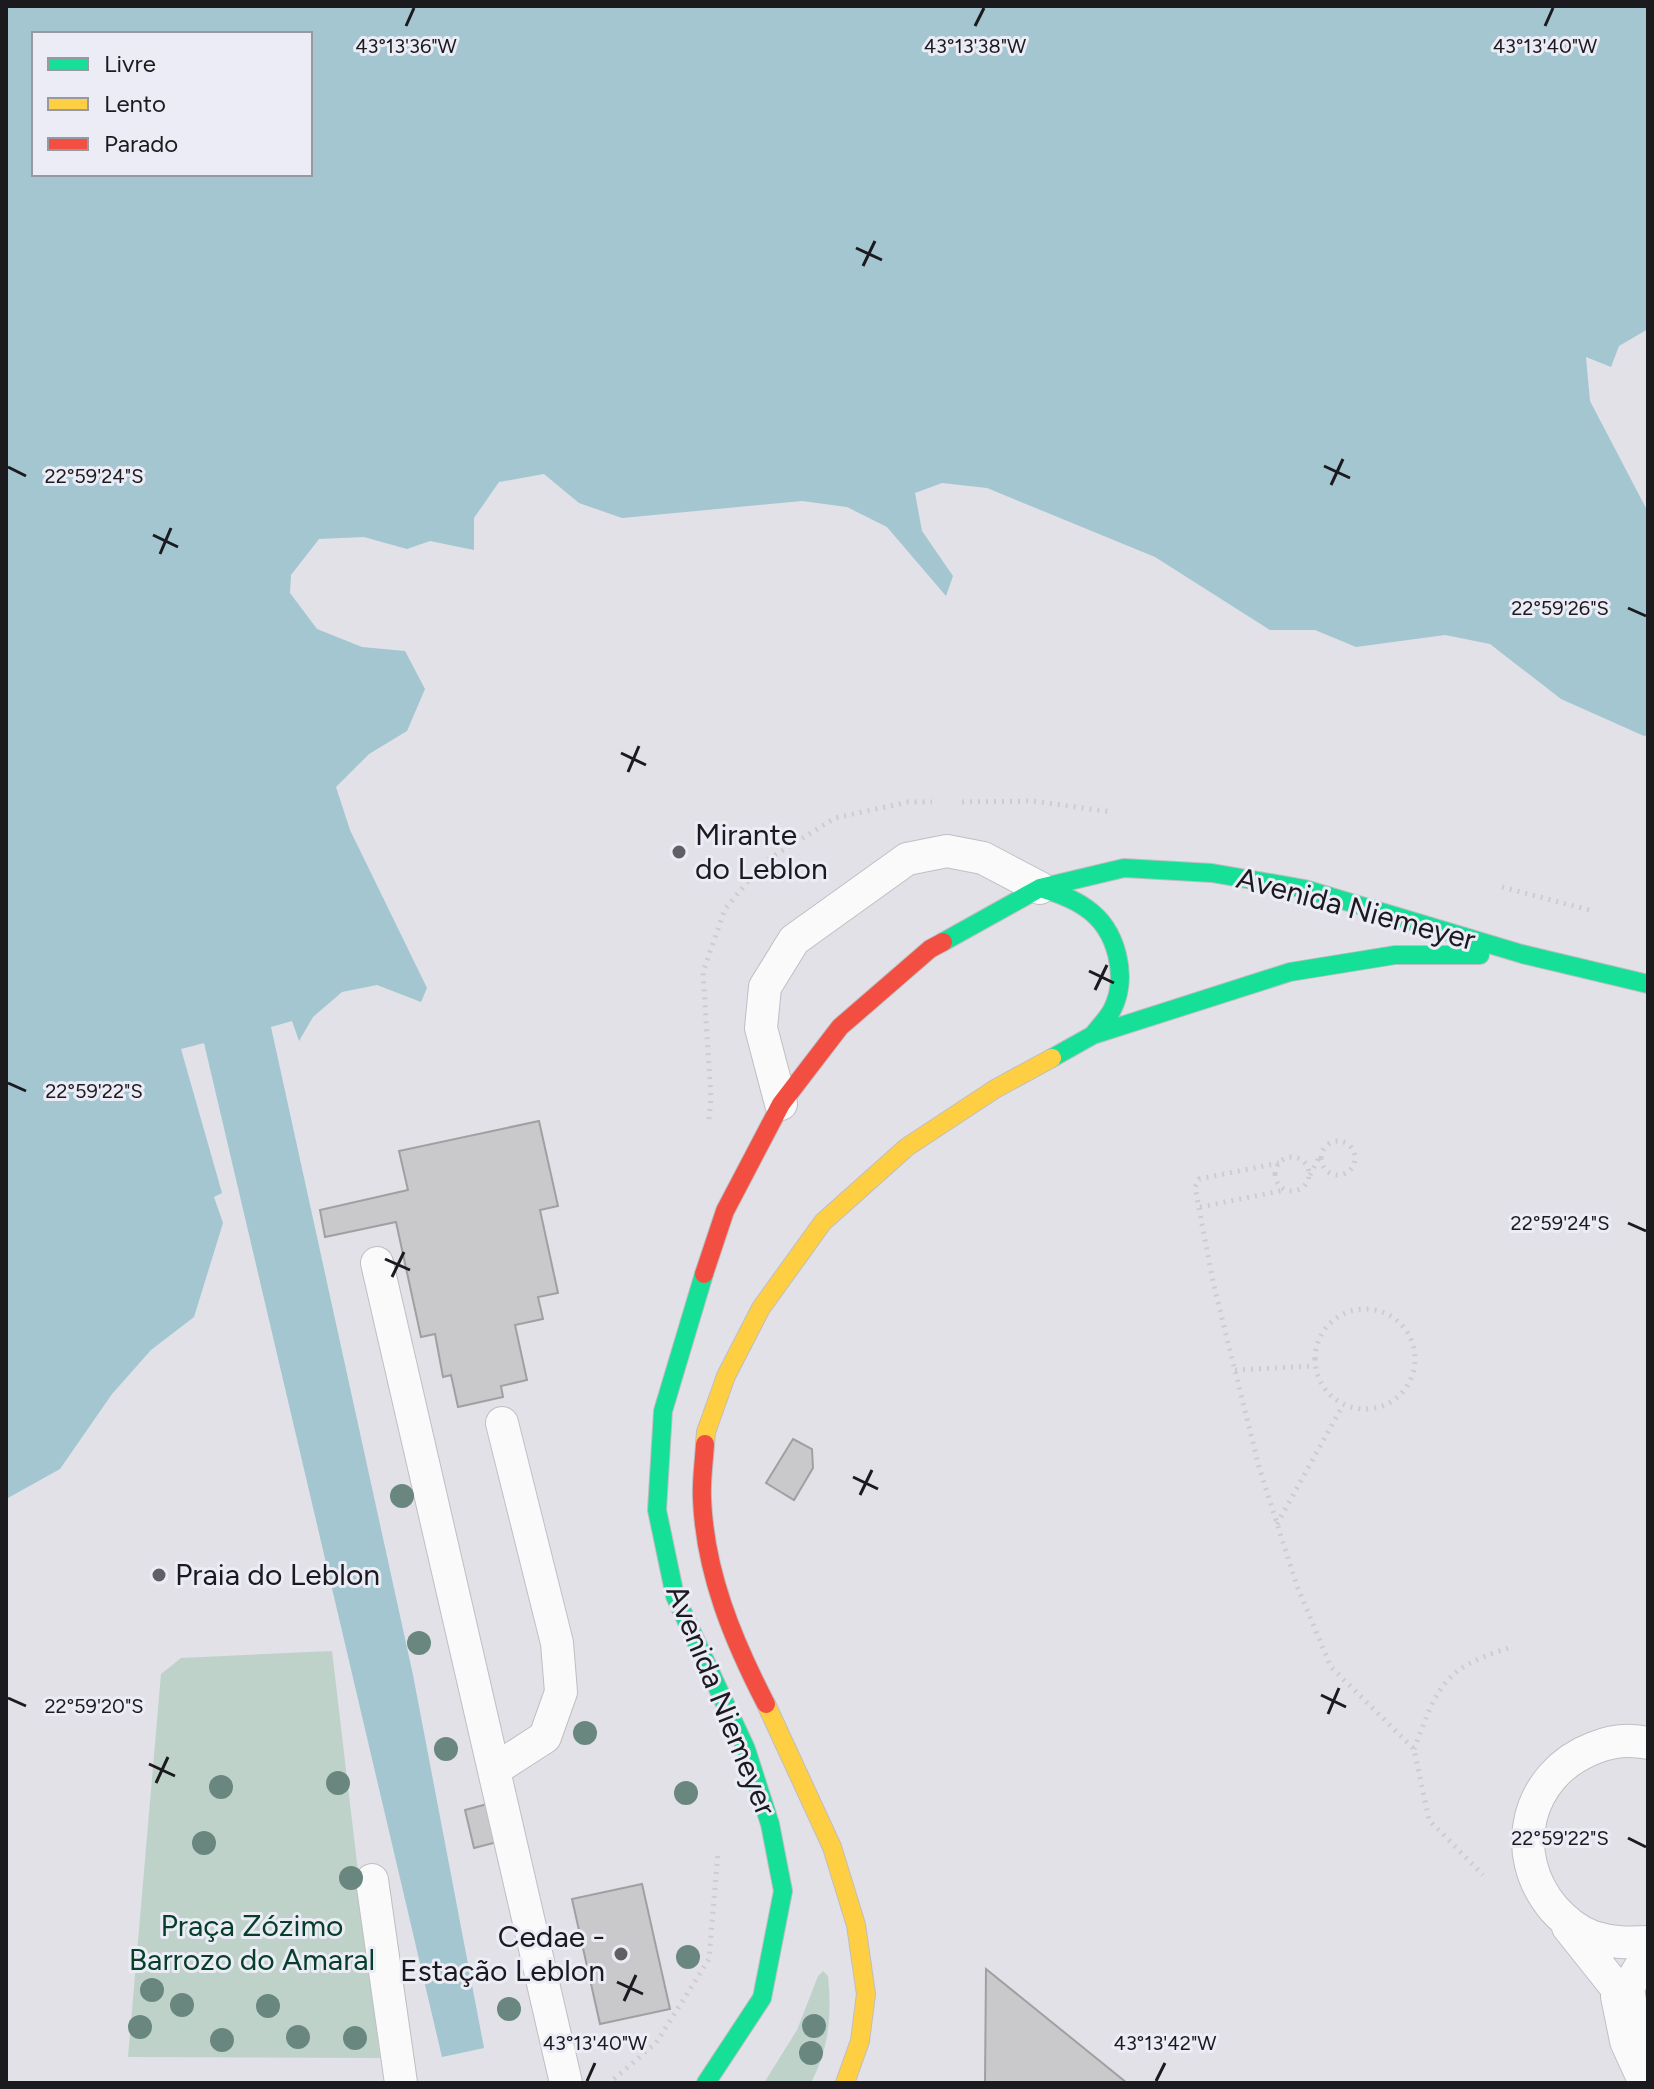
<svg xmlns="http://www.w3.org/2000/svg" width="1654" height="2089" font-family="Figtree,sans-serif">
	<rect width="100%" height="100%" fill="#e1e1e7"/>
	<path fill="#bed2ca" d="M332,1651l48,407 -252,-1 33,-383 20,-16z
		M823,1971l5,5c4,39 1,72 -17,107h-47l33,-53 21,-54z"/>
	<path fill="#a3c6d0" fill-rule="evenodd" d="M6,6h1642v323l-29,17 -8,21 -25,-10 4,44 58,111v223l-4,1 -83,-37 -71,-55 -45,-9 -89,12 -41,-17h-45l-115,-73 -168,-69 -45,-5 -27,10 7,38 31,45 -7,20 -59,-69 -40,-20 -45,-6 -180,17 -43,-15 -35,-29 -45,8 -25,36v32l-44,-9 -23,8 -43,-12 -45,2 -28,36 -1,18 27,36 45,18 43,4 20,38 -18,42 -38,23 -33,33 14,43 77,158 -6,14 -44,-17 -35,7 -29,25 -14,24 -7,-20 -21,6 142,648 71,373 -42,9 -238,-1014 -23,6 41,144 -8,4 9,26 -29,94 -43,33 -39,44 -52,75 -54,30zM34,34h276v140h-276z"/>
	<path fill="#c9c8ca" stroke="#a1a0a1" stroke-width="2" d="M539,1121l19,85 -18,4 18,83 -20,4 5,22 -28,6 12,55 -26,6 2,11 -45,10 -7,-32 -8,2 -8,-43 -14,3 -25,-115 -71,15 -5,-27 88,-20 -9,-39z
		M793,1439l19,10 1,19 -19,32 -28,-17z
		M491,1803l10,38 -27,7 -9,-38z
		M642,1884l28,125 -70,15 -28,-125z
		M986,1969l141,114h-142z"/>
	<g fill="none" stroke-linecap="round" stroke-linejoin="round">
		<defs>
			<path id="lane" d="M781,1104l-20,-76 4,-41 29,-47 113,-81 40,-8 36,7 57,30
				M377,1263l189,820
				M1648,1743c-18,-4 -37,-2 -54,5 -68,26 -87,106 -40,161 10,11 25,23 39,28 19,6 36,6 55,5
				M494,1770l51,-33 16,-45 -4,-49 -55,-220
				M372,1880l29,203
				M1568,1927l55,69 25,-42"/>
			<path id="street" d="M1623,1996l9,44 16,35"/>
			<path id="fast" d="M1040,888c16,5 32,10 46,20 31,21 43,69 26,102 -5,9 -13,17 -19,25
				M943,942l97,-54 84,-20 88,5 93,16 217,65 126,30
				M1052,1058l41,-23 197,-63 105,-17h85
				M704,1274l-41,137 -6,99 18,86 71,153 24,75 13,67 -21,107 -56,85"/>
			<path id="slow" d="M705,1444l1,-12 20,-56 35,-68 62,-86 84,-75 88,-58 57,-31
				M766,1704l66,143 24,78 10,69 -6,47 -15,42"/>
			<path id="jam" d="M704,1274l21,-63 56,-107 59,-77 90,-78 13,-7
				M705,1444c-1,18 -4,37 -3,55 3,74 31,141 64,205"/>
		</defs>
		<use href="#lane" stroke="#bfbfc3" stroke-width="34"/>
		<use href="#street" stroke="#bfbfc3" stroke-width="46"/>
		<use href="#fast" stroke="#bebec1" stroke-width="20"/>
		<use href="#slow" stroke="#bebec1" stroke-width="20"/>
		<use href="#jam" stroke="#bebec1" stroke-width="20"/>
		<path stroke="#cdcdcf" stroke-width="5" stroke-dasharray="2 6" stroke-linecap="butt" d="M962,802l70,-1 80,11
			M1502,887l91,24
			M709,1119l2,-21 -8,-126 22,-63 39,-47 71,-44 73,-16h24
			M1321 1158a17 17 0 1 1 34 0a17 17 0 1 1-34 0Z
			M1275 1174a17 17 0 1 1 34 0a17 17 0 1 1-34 0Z
			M1279,1163l-80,16 -4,8 18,95 46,185 38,119 34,81 83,82 15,71 54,55
			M1310,1175l10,-19
			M1200,1207l85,-17
			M1315 1359a50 50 0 1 1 100 0a50 50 0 1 1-100 0Z
			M1235,1370l80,-4
			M1277,1524l66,-119
			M1414,1749c10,-24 18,-55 38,-73 14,-14 38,-22 57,-28
			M614,2079l42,-36 53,-84 9,-107"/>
		<use href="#lane" stroke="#fafafb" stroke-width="32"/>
		<use href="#street" stroke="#fafafb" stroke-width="44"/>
		<use href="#fast" stroke="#16e098" stroke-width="18"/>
		<use href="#slow" stroke="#ffcf43" stroke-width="18"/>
		<use href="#jam" stroke="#f24e42" stroke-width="18"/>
	</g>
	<g fill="#69877e">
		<circle cx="402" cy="1496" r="12"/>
		<circle cx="419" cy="1643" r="12"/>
		<circle cx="585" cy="1733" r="12"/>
		<circle cx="446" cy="1749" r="12"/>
		<circle cx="338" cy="1783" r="12"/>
		<circle cx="221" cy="1787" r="12"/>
		<circle cx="686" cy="1793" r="12"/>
		<circle cx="204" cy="1843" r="12"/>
		<circle cx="351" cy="1878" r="12"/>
		<circle cx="688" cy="1957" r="12"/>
		<circle cx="152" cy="1990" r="12"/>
		<circle cx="182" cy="2005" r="12"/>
		<circle cx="268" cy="2006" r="12"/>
		<circle cx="509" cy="2009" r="12"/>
		<circle cx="814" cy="2026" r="12"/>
		<circle cx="140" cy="2027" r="12"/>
		<circle cx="298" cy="2037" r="12"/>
		<circle cx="355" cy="2038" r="12"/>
		<circle cx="222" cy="2040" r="12"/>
		<circle cx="811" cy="2053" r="12"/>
	</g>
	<path fill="none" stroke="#1b1a1e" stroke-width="3" d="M406,26l8,-18M975,26l9,-18M1545,26l8,-18M856,248l26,12M863,266l12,-25M1324,466l26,12M8,467l18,9M1331,485l12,-26M153,535l25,12M160,554l11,-26M1628,608l18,8M621,753l25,12M628,772l11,-26M1089,971l25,12M1095,990l12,-25M8,1083l18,8M1628,1223l18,8M385,1259l25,11M392,1277l12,-25M853,1477l25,12M860,1495l12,-25M1321,1695l25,12M8,1698l18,8M1328,1714l11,-26M149,1764l26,12M156,1783l12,-26M1628,1838l18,9M617,1982l26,12M624,2001l12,-26M587,2081l8,-18M1156,2081l9,-18"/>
	<g fill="#606064" stroke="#ececf6" stroke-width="3">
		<circle cx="679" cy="852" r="8"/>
		<circle cx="159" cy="1575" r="8"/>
		<circle cx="621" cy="1954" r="8"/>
	</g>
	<g text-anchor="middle" stroke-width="6" stroke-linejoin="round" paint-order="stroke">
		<g font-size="30" fill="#1b1a1e" stroke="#ececf6" text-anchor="start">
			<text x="695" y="845">Mirante<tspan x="695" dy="34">do Leblon</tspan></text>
			<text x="175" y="1585">Praia do Leblon</text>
			<text x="605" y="1947" text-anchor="end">Cedae -<tspan x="605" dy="34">Estação Leblon</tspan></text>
		</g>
		<g font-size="30" fill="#1b1a1e" stroke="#ececf6">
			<text transform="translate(1356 909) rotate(15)" y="10">Avenida Niemeyer</text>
			<text transform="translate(721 1700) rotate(68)" y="10">Avenida Niemeyer</text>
		</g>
		<g font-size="30" fill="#063e29" stroke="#ececf6">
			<text x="252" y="1936">Praça Zózimo<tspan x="252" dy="34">Barrozo do Amaral</tspan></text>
		</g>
	</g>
	<g font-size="20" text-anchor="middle" fill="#1b1a1e" stroke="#ececf6" stroke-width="6" stroke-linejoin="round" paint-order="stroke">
		<text x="406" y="53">43°13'36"W</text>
		<text x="975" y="53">43°13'38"W</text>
		<text x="1545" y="53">43°13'40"W</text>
		<text x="94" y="483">22°59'24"S</text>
		<text x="1560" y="615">22°59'26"S</text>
		<text x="94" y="1098">22°59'22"S</text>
		<text x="1560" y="1230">22°59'24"S</text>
		<text x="94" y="1713">22°59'20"S</text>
		<text x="1560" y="1845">22°59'22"S</text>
		<text x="595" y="2050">43°13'40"W</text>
		<text x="1165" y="2050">43°13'42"W</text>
	</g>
	<rect width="1654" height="2089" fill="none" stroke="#1b1a1e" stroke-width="16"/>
	<rect x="32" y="32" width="280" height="144" fill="#ececf6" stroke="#9898a0" stroke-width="2"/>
	<rect x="48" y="58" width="40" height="12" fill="#16e098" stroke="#9898a0" stroke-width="2"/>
	<text x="104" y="72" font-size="24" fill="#1b1a1e">Livre</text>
	<rect x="48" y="98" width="40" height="12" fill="#ffcf43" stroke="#9898a0" stroke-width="2"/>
	<text x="104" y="112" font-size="24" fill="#1b1a1e">Lento</text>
	<rect x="48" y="138" width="40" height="12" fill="#f24e42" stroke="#9898a0" stroke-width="2"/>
	<text x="104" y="152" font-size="24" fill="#1b1a1e">Parado</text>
</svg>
